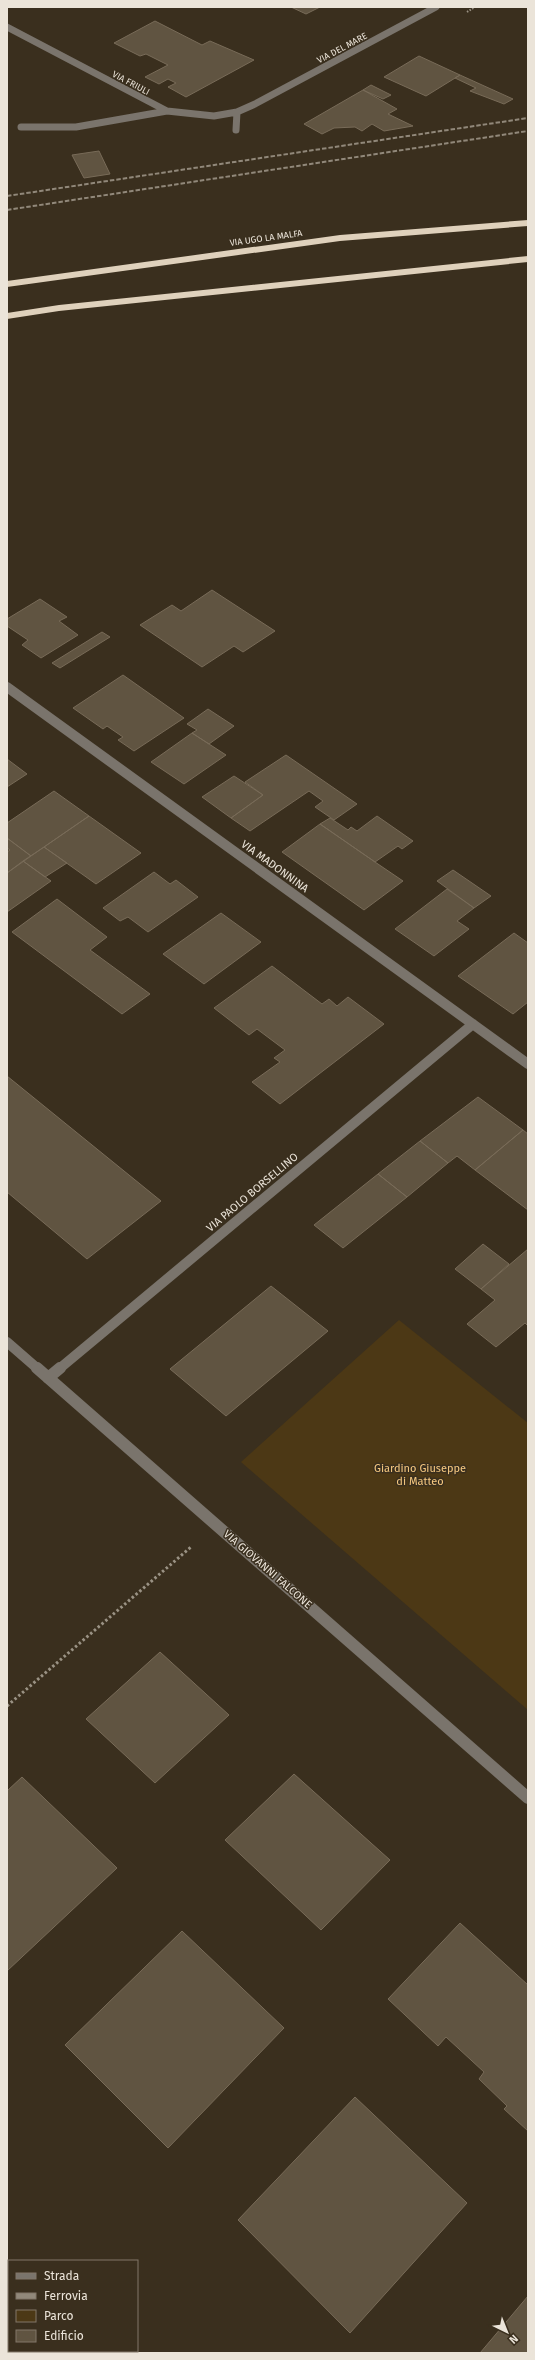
<svg xmlns="http://www.w3.org/2000/svg" width="535" height="2360" font-family="'Fira Sans',sans-serif">
	<rect width="100%" height="100%" fill="#3a2f1e"/>
	<path fill="#4c3815" d="M399,1320l129,103v287l-287,-248z"/>
	<path fill="#605441" stroke="#786b58" d="M291,7h29l-14,7z
		M155,21l47,24 8,-4 44,19 -68,37 -18,-10 8,-4 -8,-4 -9,5 -14,-7 23,-12 -22,-11 -6,2 -26,-13z
		M419,56l41,19 -34,21 -42,-19z
		M460,75l53,24 -9,5 -34,-13 6,-3 -21,-10z
		M371,85l20,10 -8,4 -20,-9z
		M363,90l34,19 -9,5 25,12 -29,5 -12,-7 -10,7 -7,-4 -21,1 -12,6 -18,-10z
		M99,151l11,23 -26,4 -12,-23z
		M212,590l63,41 -32,21 -9,-6 -32,21 -62,-42 32,-20 9,6z
		M40,599l27,18 -8,4 19,14 -37,23 -19,-13 6,-5 -21,-14v-7z
		M102,632l8,5 -50,31 -8,-5z
		M123,675l61,43 -50,33 -16,-11 5,-3 -16,-11 -4,3 -30,-21z
		M208,709l26,17 -25,18 -17,-11 5,-3 -10,-6z
		M192,733l34,22 -42,29 -33,-22z
		M286,755l71,49 -23,16 -19,-13 8,-6 -14,-10 -59,40 -19,-13 32,-23 -18,-13z
		M7,759l20,15 -20,13z
		M234,776l29,19 -32,23 -29,-21z
		M54,791l35,25 -58,40 -24,-18v-15z
		M89,816l52,37 -45,31 -52,-37z
		M377,816l36,25 -11,8 -4,-3 -23,16 -55,-38 10,-6 18,12 3,-3 6,4z
		M320,824l55,38 28,19 -39,29 -82,-58z
		M7,838l24,18 -24,17v-21l3,-2 -3,-2z
		M44,847l23,16 -22,14 -22,-16z
		M23,861l28,20 -44,31v-39z
		M453,870l38,26 -17,12 -37,-27z
		M154,872l16,12 6,-4 22,17 -50,35 -20,-15 -8,4 -17,-13z
		M447,889l27,19 -17,13 12,8 -35,27 -39,-27z
		M57,899l50,38 -17,13 60,44 -28,20 -110,-82z
		M221,913l40,29 -57,42 -41,-30z
		M514,933l14,10v59l-15,12 -55,-38z
		M272,966l50,38 7,-5 8,7 11,-9 36,27 -104,80 -28,-22 28,-20 -6,-4 11,-8 -28,-21 -8,6 -35,-27z
		M7,1076l154,125 -74,58 -80,-67z
		M478,1097l45,33 -48,40 -18,-14 -9,7 -28,-22z
		M523,1130l5,4v76l-53,-40z
		M420,1141l28,22 -41,34 -29,-23z
		M378,1174l29,23 -64,51 -29,-23z
		M483,1244l26,20 -28,25 -26,-20z
		M528,1249v77l-3,-3 -29,24 -29,-23 28,-24 -14,-11z
		M271,1286l57,45 -102,85 -56,-47z
		M160,1652l69,63 -74,68 -69,-64z
		M294,1774l96,86 -69,70 -96,-90z
		M22,1777l95,91 -110,103v-180z
		M460,1923l68,62v146l-24,-22 3,-3 -28,-27 5,-7 -38,-35 -8,9 -50,-47z
		M182,1931l102,97 -116,120 -103,-103z
		M355,2097l112,106 -117,130 -112,-113z
		M528,2296v57h-48z"/>
	<g fill="none" stroke-linecap="round" stroke-linejoin="round">
		<path stroke="#9a9284" stroke-width="2" stroke-dasharray="1.5 1.5" stroke-linecap="butt" d="M467,12l8,-5"/>
		<path stroke="#9a9284" stroke-width="3" stroke-dasharray="2.5 2.5" stroke-linecap="butt" d="M7,1706l184,-159"/>
		<path stroke="#7a746c" stroke-width="7" d="M7,27l160,84 47,5 23,-4 18,-8 181,-97
			M21,127h55l91,-16
			M236,130l1,-18"/>
		<path stroke="#7a746c" stroke-width="10" d="M7,687l521,377
			M7,1342l31,27
			M59,1369l414,-345"/>
		<path stroke="#7a746c" stroke-width="12" d="M37,1368l491,430
			M48,1378l12,-10
			M7,2285l2,2
			M66,2351l2,2"/>
		<path fill="#dfd1bc" fill-rule="evenodd" d="M528,220v6l-188,15 -333,46v-6l333,-46z
			M528,256v6l-469,49 -52,8v-6l52,-8z"/>
		<path stroke="#91887a" stroke-width="2" stroke-dasharray="4.5 2" stroke-linecap="butt" d="M7,196l521,-78
			M7,210l521,-79"/>
	</g>
	<g text-anchor="middle" stroke-width="3" stroke-linejoin="round" paint-order="stroke">
		<g font-size="9" fill="#ebe4d9" stroke="#3a2f1e">
			<text transform="translate(342 48) rotate(-28)" y="3">VIA DEL MARE</text>
			<text transform="translate(131 83) rotate(28)" y="3">VIA FRIULI</text>
			<text transform="translate(266 238) rotate(-8)" y="3">VIA UGO LA MALFA</text>
		</g>
		<g font-size="11" fill="#ebe4d9" stroke="#3a2f1e">
			<text transform="translate(275 866) rotate(36)" y="4">VIA MADONNINA</text>
			<text transform="translate(252 1192) rotate(-40)" y="4">VIA PAOLO BORSELLINO</text>
			<text transform="translate(268 1569) rotate(41)" y="4">VIA GIOVANNI FALCONE</text>
		</g>
		<g font-size="11" fill="#f7c980" stroke="#3a2f1e">
			<text x="420" y="1472">Giardino Giuseppe<tspan x="420" dy="13">di Matteo</tspan></text>
		</g>
	</g>
	<rect width="535" height="2360" fill="none" stroke="#ebe4d9" stroke-width="16"/>
	<rect x="8" y="2260" width="130" height="92" fill="#3a2f1e" stroke="#817769"/>
	<rect x="16" y="2273" width="20" height="6" fill="#7a746c" stroke="#817769"/>
	<text x="44" y="2280" font-size="12" fill="#ebe4d9">Strada</text>
	<rect x="16" y="2293" width="20" height="6" fill="#91887a" stroke="#817769"/>
	<text x="44" y="2300" font-size="12" fill="#ebe4d9">Ferrovia</text>
	<rect x="16" y="2310" width="20" height="12" fill="#4c3815" stroke="#817769"/>
	<text x="44" y="2320" font-size="12" fill="#ebe4d9">Parco</text>
	<rect x="16" y="2330" width="20" height="12" fill="#605441" stroke="#817769"/>
	<text x="44" y="2340" font-size="12" fill="#ebe4d9">Edificio</text>
	<g transform="translate(507 2332) rotate(137)" stroke="#3a2f1e" stroke-width="3" paint-order="stroke">
	<path d="M0-3L7 15L0 10L-7 15Z" fill="#ebe4d9"/>
	<text y="-6" font-size="11" font-weight="bold" text-anchor="middle" fill="#ebe4d9">N</text>
	</g>
</svg>
